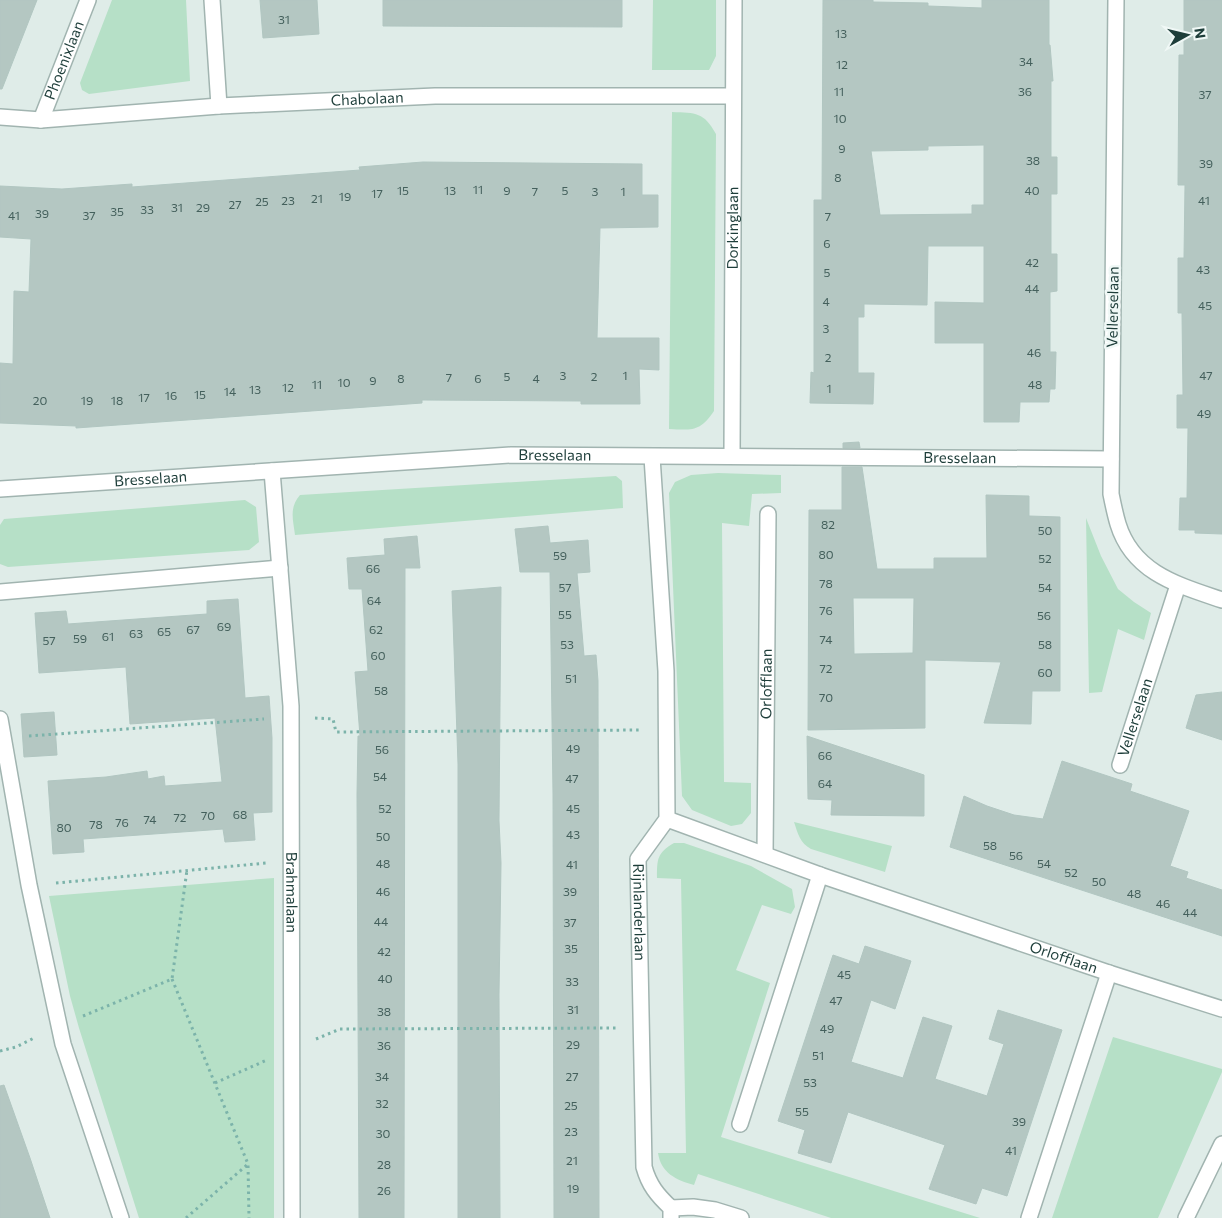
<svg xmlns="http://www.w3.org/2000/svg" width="1222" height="1218" font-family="Commissioner,sans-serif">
	<rect width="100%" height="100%" fill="#dfece8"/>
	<path fill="#b6e0c7" d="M112,0h74l4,81 -101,13 -7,-4 -2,-7z
		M653,0h63v56l-7,14h-57z
		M672,112c24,1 32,0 44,22l-2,277c-14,21 -22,19 -45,18z
		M718,473l63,2v18l-29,1 -3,32 -27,-3 2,259 27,1v30l-9,11 -11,2 -39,-16 -10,-14 -13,-303 6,-11 16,-7z
		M616,476l6,5 1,27 -328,27c-2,-16 -6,-27 5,-40z
		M245,500l11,7 3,35 -10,8 -241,17 -8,-3v-39l4,-6z
		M1086,518l15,38 17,33 16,13 17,11 -7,27 -26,-11 -16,63 -13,1z
		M794,822l98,24 -7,26 -74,-23c-11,-6 -13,-15 -17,-27z
		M674,843h10l67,23 41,23 3,18 -4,7 -29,-9 -26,65 34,13 -49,154 259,81h-149l-133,-44 -4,11c-18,-5 -33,-12 -36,-32h28l-5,-274 -24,-1c0,-19 0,-25 17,-35z
		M274,878v340h-135l-60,-190 -9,-32 -21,-100z
		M1113,1037l109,32v3l-64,146h-106z"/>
	<path fill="#b4c7c2" stroke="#b1c6c1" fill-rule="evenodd" d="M0,0h37l-35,89h-2z
		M260,0h57l2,34 -56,4z
		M383,0h239v27l-239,-1z
		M823,0h50v2l55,1v3l54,2v-8h67v45h1l3,36h-2v76h6v37h-6v60h6v37l-7,1v60h6l-1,37h-5l-1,13h-29l-1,20h-35v-79h-49v-41l49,1v-57h-56l-1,59 -63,-1v13h-6v56h16l-1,31 -63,-1 1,-31 3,1v-173h8zM984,145v60h-12v9l-92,1 -9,-64 57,-1v-4z
		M1184,0h38v534l-27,-1v-3h-16l1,-32h7l1,-70h-11v-33h6l-1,-82h-4v-55h6l1,-73h-7l1,-130h5z
		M423,162l219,2v31h16v32l-58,1 -3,110h62v32l-20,-1 1,35h-59v-3l-159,-1v3l-346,25v-2l-76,-3v-60l13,1 1,-73 15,1 2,-53 -31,-2v-51l62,3 70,-5v3l228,-17 -1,-3z
		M859,442l1,6h-17v-5z
		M842,467h20l15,102h57v-11h53l-1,-63 43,1v20l31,1v174h-28l-1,33 -47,-1 17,-61 -76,-2v68l-117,2 1,-220h33zM853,598h61l-1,55 -59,1z
		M548,526l2,17 38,-3 2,32 -13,1 7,83 12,-1 2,26 1,537h-45l-1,-424 -3,-222h-30l-5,-43z
		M417,536l3,32h-15l-1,650h-45l-2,-424 1,-58h2l-5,-64 13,-1 -6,-82h-13l-2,-31 38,-3 -1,-16z
		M501,587l-2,234 2,42 -2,131 1,224h-42v-454l-6,-173z
		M238,599l7,99 24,-2 3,42v74l-19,1 2,27 -30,2 -2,-13 -27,2 -113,8 1,13 -31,2 -5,-73 58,-4 41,-6 1,8 16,-3 1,10 57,-4 -7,-64 -85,6 -4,-57 -87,6 -4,-60 31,-2 2,13 55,-4 84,-6v-13z
		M1222,692v48l-36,-12 10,-33z
		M54,712l3,43 -33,2 -3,-43z
		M807,736l117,39v41l-93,-1 1,-15 -24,-1z
		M1062,761l70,23 -2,7 59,20 -19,55 18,6 -2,6 36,12v46l-272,-89 14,-51 23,10 27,9 29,4z
		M865,946l46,15 -16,48 -24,-9 -20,62 52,16 20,-61 29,9 -17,53 52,17 17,-52 -15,-5 9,-29 64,20 -55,166 -25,-8 -6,16 -47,-15 16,-44 -97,-33 -17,51 -33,-10 7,-23 -27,-9 55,-166 26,9z
		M4,1085l26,73 20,60h-50v-132z"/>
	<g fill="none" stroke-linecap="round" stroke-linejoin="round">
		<defs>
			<g id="minor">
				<path d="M212,0l7,106"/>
				<path d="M1116,0l-5,494c2,10 4,20 7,30 15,49 60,61 104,76"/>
				<path id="s1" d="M0,117l41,3 178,-14 216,-10h298"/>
				<path id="s2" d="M41,120l47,-120"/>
				<path id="s3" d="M732,456l2,-456"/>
				<path id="s4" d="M652,457l14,214 1,148 -29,40 6,308c5,18 13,28 27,41v10"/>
				<path id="s5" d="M272,471l19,235 1,512"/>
				<path id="s6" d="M0,489l511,-34 600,4"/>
				<path d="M0,592l280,-24"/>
				<path d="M0,719l29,166 34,159 58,174"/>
				<path id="s7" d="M1120,765l58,-180"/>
				<path id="s8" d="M667,819l153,56 289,98 113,36"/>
				<path id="s9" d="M765,854l3,-340"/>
				<path d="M740,1124l80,-249"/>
				<path d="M671,1208l22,-1 22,3 26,8"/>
				<path d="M1029,1218l80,-245"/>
				<path d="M1186,1218l36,-74"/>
			</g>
		</defs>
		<use href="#minor" stroke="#a1b4b0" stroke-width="18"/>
		<path stroke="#7cb3aa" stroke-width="3" stroke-dasharray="2.5 4" stroke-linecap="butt" d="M315,718l18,1 3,13 305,-2
			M29,736l235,-17
			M56,883l210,-20
			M172,979l76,185 1,54
			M83,1016l89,-37 15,-109
			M316,1039l24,-10 276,-1
			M0,1051l16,-4 18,-9
			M215,1083l52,-23
			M186,1218l62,-54"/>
		<use href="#minor" stroke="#fff" stroke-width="15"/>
	</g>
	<g text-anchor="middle" stroke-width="5" stroke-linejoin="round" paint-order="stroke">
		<g font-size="12" fill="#44605c">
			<text x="284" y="24">31</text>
			<text x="841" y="38">13</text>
			<text x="1026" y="66">34</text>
			<text x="842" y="69">12</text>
			<text x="839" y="96">11</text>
			<text x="1025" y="96">36</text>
			<text x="1205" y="99">37</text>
			<text x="840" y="123">10</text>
			<text x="842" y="153">9</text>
			<text x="1033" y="165">38</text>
			<text x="1206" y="168">39</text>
			<text x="838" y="182">8</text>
			<text x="478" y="194">11</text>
			<text x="403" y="195">15</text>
			<text x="450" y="195">13</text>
			<text x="507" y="195">9</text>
			<text x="565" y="195">5</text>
			<text x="1032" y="195">40</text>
			<text x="535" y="196">7</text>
			<text x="595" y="196">3</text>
			<text x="623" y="196">1</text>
			<text x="377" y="198">17</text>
			<text x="345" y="201">19</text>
			<text x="317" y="203">21</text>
			<text x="288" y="205">23</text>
			<text x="1204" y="205">41</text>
			<text x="262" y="206">25</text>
			<text x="235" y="209">27</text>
			<text x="177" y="212">31</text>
			<text x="203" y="212">29</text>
			<text x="147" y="214">33</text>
			<text x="117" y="216">35</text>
			<text x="42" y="218">39</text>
			<text x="14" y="220">41</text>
			<text x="89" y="220">37</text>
			<text x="828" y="221">7</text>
			<text x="827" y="248">6</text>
			<text x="1032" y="267">42</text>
			<text x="1203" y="274">43</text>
			<text x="827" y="277">5</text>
			<text x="1032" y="293">44</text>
			<text x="826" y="306">4</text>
			<text x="1205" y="310">45</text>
			<text x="826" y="333">3</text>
			<text x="1034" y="357">46</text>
			<text x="828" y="362">2</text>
			<text x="563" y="380">3</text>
			<text x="625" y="380">1</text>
			<text x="1206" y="380">47</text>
			<text x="507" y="381">5</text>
			<text x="594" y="381">2</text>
			<text x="449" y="382">7</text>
			<text x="401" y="383">8</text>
			<text x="478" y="383">6</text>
			<text x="536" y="383">4</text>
			<text x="373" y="385">9</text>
			<text x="344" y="387">10</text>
			<text x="317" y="389">11</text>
			<text x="1035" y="389">48</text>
			<text x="288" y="392">12</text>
			<text x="829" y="393">1</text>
			<text x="255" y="394">13</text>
			<text x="230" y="396">14</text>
			<text x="200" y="399">15</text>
			<text x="171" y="400">16</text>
			<text x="144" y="402">17</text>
			<text x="40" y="405">20</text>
			<text x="87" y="405">19</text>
			<text x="117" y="405">18</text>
			<text x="1204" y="418">49</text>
			<text x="828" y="529">82</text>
			<text x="1045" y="535">50</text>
			<text x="826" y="559">80</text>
			<text x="560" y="560">59</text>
			<text x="1045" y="563">52</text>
			<text x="373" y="573">66</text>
			<text x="826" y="588">78</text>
			<text x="565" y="592">57</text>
			<text x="1045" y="592">54</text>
			<text x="374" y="605">64</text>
			<text x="826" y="615">76</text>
			<text x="565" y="619">55</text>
			<text x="1044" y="620">56</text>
			<text x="224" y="631">69</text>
			<text x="193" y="634">67</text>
			<text x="376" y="634">62</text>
			<text x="164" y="636">65</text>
			<text x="136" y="638">63</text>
			<text x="108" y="641">61</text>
			<text x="80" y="643">59</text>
			<text x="826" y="644">74</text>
			<text x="49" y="645">57</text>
			<text x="567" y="649">53</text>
			<text x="1045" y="649">58</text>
			<text x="378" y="660">60</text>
			<text x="826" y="673">72</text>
			<text x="1045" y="677">60</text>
			<text x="571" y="683">51</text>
			<text x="381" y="695">58</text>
			<text x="826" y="702">70</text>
			<text x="573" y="753">49</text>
			<text x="382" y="754">56</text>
			<text x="825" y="760">66</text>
			<text x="380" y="781">54</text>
			<text x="572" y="783">47</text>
			<text x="825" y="788">64</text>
			<text x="385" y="813">52</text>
			<text x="573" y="813">45</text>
			<text x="240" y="819">68</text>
			<text x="208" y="820">70</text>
			<text x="180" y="822">72</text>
			<text x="150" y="824">74</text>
			<text x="122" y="827">76</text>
			<text x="96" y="829">78</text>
			<text x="64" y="832">80</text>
			<text x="573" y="839">43</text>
			<text x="383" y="841">50</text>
			<text x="990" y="850">58</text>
			<text x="1016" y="860">56</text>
			<text x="383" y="868">48</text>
			<text x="1044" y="868">54</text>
			<text x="572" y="869">41</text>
			<text x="1071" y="877">52</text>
			<text x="1099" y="886">50</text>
			<text x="383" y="896">46</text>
			<text x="570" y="896">39</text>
			<text x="1134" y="898">48</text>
			<text x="1163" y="908">46</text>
			<text x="1190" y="917">44</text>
			<text x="381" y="926">44</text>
			<text x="570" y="927">37</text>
			<text x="571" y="953">35</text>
			<text x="384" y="956">42</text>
			<text x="844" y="979">45</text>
			<text x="385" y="983">40</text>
			<text x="572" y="986">33</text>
			<text x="836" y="1005">47</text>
			<text x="573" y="1014">31</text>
			<text x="384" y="1016">38</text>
			<text x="827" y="1033">49</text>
			<text x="573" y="1049">29</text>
			<text x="384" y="1050">36</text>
			<text x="818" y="1060">51</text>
			<text x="382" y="1081">34</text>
			<text x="572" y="1081">27</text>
			<text x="810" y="1087">53</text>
			<text x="382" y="1108">32</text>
			<text x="571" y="1110">25</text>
			<text x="802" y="1116">55</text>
			<text x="1019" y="1126">39</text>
			<text x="571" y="1136">23</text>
			<text x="383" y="1138">30</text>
			<text x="1011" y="1155">41</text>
			<text x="572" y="1165">21</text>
			<text x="384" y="1169">28</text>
			<text x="573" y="1193">19</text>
			<text x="384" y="1195">26</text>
		</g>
		<g font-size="15" fill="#1e3e3a" stroke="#f0f8f6">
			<text dy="5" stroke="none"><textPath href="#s2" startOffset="64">Phoenixlaan</textPath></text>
			<text dy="5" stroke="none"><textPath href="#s1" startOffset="368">Chabolaan</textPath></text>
			<text dy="5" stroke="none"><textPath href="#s3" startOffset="228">Dorkinglaan</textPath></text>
			<text transform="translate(1113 307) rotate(-89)" y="5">Vellerselaan</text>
			<text dy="5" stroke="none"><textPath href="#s6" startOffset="556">Bresselaan</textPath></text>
			<text dy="5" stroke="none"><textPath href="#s6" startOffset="961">Bresselaan</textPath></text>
			<text dy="5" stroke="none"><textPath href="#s6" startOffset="151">Bresselaan</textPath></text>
			<text dy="5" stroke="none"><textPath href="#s9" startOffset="170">Orlofflaan</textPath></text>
			<text dy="5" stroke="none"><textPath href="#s7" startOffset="50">Vellerselaan</textPath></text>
			<text dy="5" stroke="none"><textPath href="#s5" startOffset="422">Brahmalaan</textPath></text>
			<text dy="5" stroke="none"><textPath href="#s4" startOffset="465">Rijnlanderlaan</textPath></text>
			<text dy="5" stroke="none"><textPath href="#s8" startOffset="420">Orlofflaan</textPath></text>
		</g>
	</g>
	<g transform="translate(1187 35) rotate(82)" stroke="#f0f8f6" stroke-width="4" paint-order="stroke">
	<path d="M0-4L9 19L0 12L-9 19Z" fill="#1e3e3a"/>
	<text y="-8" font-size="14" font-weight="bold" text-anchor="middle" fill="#1e3e3a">N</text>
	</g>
</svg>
